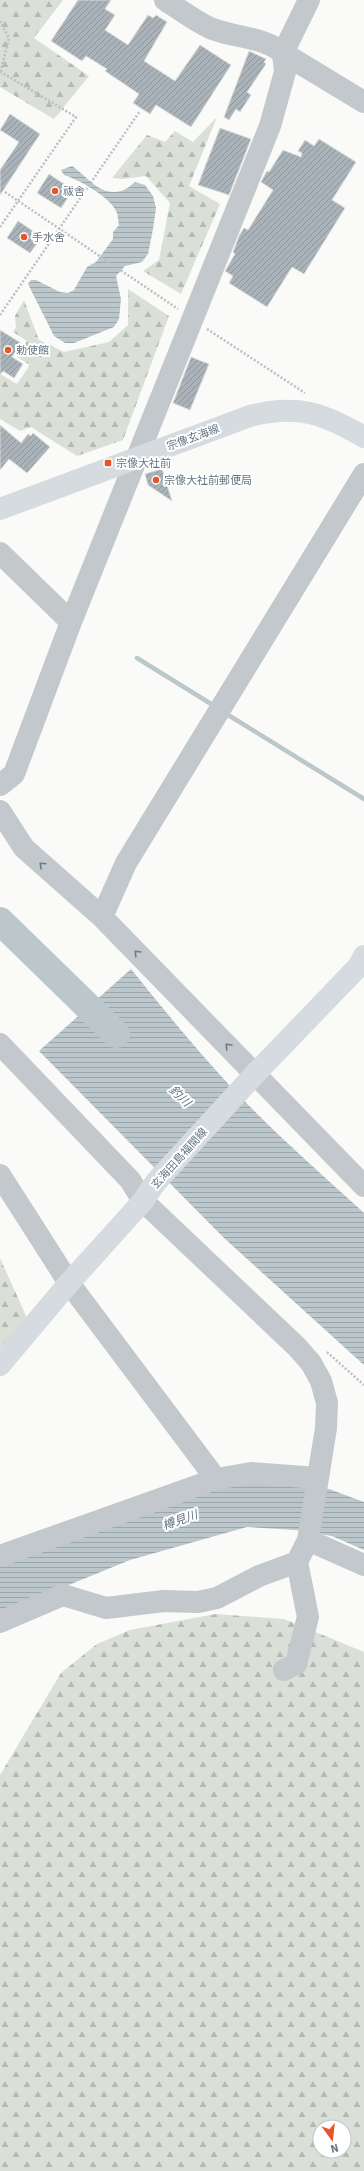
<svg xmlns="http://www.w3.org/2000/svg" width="364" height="2171" font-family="Signika,'Noto Sans JP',sans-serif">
	<defs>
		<pattern id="forest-firs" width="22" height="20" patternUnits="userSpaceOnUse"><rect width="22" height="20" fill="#dadfd7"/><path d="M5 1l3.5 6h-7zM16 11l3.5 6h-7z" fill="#b4b9b4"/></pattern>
		<pattern id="water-rules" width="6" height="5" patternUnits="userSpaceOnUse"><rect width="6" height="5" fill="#bbc7cb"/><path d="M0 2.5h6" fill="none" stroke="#9ca6aa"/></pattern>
		<pattern id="building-hatch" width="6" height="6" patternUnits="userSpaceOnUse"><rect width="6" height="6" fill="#aab3b9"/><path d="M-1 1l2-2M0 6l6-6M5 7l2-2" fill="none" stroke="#8e969c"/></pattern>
	</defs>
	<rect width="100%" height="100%" fill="#fafaf8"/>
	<path fill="url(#forest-firs)" fill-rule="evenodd" d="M0,0h63l-29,38 55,38 -35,43 -54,-32z
		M217,117l-28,69 31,18 -39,90 -38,-23 16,-11 11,-57 -24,-27 -23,3 -11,-1 35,-43 18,7 10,-11 18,11z
		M128,289l41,27 -46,124 -46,16 -46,-29 -11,4 -20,-12v-45l17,10 13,-19 -13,-8 10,-16 -14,-9 3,-5 -1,-11 9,-16 15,40 25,12 45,-10 19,-17z
		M0,1258l27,60 -27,30z
		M216,1614l68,5 80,33v519h-364v-396l61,-102 36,-29 33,-14zM320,2127h24v24h-24z"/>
	<path fill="url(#water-rules)" d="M72,166c15,10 28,31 49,25 5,-1 10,-6 14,-9l10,3 8,11 3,12 -3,21 -5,25 -6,8 -17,4 -9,10 5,23 -2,20 -5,8 -40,16h-9l-11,-7 -26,-52 3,-4h5l24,12 8,1 6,-3 13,-23 9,-5 17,-23v-7l6,-7c-1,-4 -1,-9 -2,-12 -5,-15 -39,-34 -53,-38l-3,-5z
		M131,969c32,40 65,80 100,118 42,45 88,85 133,126v152l-140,-127 -185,-187z
		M241,1482l60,1 28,6 35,13v48l-32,-14 -37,-6 -48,-3 -117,33 -130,53v-50l173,-62z"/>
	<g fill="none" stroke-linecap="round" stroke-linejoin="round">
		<path stroke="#bbc7cb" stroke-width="4.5" d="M137,658l79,49
			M225,713l139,86"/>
		<path stroke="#bbc7cb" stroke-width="28" d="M0,921l116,113"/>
	</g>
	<path fill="url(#building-hatch)" stroke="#dcdcda" d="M78,0h33l-6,9 10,6 -10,15 23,15 20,-30 5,3 3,-3 11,7 -23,39 31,20 25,-36 31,20 -40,62 -35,-22 -6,9 -17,-11 6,-9 -34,-23 2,-2 -21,-13 -4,5 -31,-20z
		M249,51l17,8 -2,3 2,2 -19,28 4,3 -11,17 -4,-3 -7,11 -5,-3z
		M10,114l30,20 -40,61v-25l19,-28 -19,-12z
		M220,128l31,11 -22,56 -31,-10z
		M319,139l37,23 -24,38 13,8 -41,66 -12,-7 -25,40 -38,-24 4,-7 -8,-5 10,-17 -2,-2 6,-16 5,-8 4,2 25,-40 -12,-8 6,-11 2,1 14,-22 18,7 1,-4 -4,-2 7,-11 9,6z
		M49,174l24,16 -12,18 -24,-15z
		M18,221l24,16 -12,16 -23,-15z
		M0,330l21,13 -9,14 11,7 -9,14 -11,-7 -3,4z
		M191,357l18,7 -19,46 -17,-7z
		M0,425l21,18 7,-9 3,2 2,-3 17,14 -23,26 -18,-14 -9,11z
		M162,469l10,32 -24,-16 -3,-11z"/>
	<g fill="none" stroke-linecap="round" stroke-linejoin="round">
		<path stroke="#bbbfc2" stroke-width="2.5" stroke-dasharray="2 2" stroke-linecap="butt" d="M0,21l9,17 -9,36
			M5,192l173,117
			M0,227l76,-110 -75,-45
			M0,315l140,-204
			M207,329l98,64
			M327,1352l37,33"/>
		<path stroke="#c3c8cc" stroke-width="22" d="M165,0c14,9 30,21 45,28 24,10 53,8 73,25l81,49
			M0,553l71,69
			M0,785l14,-11 57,-152 199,-496 15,-54 -2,-19 26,-53
			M0,811l24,37 78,69 262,269
			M102,917l24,-54 238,-389
			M0,1044l130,136 13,21 154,146 14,16 10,18 6,22 -1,25 -18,112 -11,22 -38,14 -42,22 -19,4 -34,-1 -58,7 -43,-13 -63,27
			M0,1175l69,108 147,196
			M308,1540l56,25
			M0,1556l216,-77 35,-6 67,5
			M284,1670l12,-6 12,-47 -11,-55"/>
		<path stroke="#d6dbdf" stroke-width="22" d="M0,509l250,-93c47,-12 73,-3 114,21
			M0,1365l69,-82 74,-82 12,-18 100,-109 103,-107 6,-11"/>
	</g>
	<defs><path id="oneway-chevron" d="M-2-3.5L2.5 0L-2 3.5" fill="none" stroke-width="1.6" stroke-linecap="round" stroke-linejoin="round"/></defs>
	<g stroke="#6a7a87">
		<use href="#oneway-chevron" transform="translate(42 865) rotate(-137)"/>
		<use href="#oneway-chevron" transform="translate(137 953) rotate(-134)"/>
		<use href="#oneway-chevron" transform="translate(228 1046) rotate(-133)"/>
	</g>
	<g fill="#e4572e" stroke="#fff" stroke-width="1.5">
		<circle cx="55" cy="191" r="4"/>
		<circle cx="24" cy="237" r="4"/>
		<circle cx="8" cy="350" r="4"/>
		<rect x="104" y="459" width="8" height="8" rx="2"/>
		<circle cx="156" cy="480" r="4"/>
	</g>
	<g text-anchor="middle" stroke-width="4" stroke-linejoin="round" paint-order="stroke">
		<g font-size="11" fill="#657683" stroke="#fff" text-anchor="start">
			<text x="63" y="195">祓舎</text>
			<text x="32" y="241">手水舍</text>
			<text x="16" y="354">勅使館</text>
			<text x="116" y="467">宗像大社前</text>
			<text x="164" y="484">宗像大社前郵便局</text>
		</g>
		<g font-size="11" fill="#657683" stroke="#fff">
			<text transform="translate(193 437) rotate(-20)" y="4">宗像玄海線</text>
			<text transform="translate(179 1158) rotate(-48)" y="4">玄海田島福間線</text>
		</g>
		<g font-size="12" font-style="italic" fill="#60757c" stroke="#fff">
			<text transform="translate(180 1096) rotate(44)" y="4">釣川</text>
			<text transform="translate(180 1520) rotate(-19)" y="4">樽見川</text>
		</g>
	</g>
	<g transform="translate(332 2139) rotate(165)"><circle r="19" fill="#ffffff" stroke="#c1c8cd"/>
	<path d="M0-3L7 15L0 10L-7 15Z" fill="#e4572e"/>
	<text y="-6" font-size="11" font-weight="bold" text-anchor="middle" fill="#657683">N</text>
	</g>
</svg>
